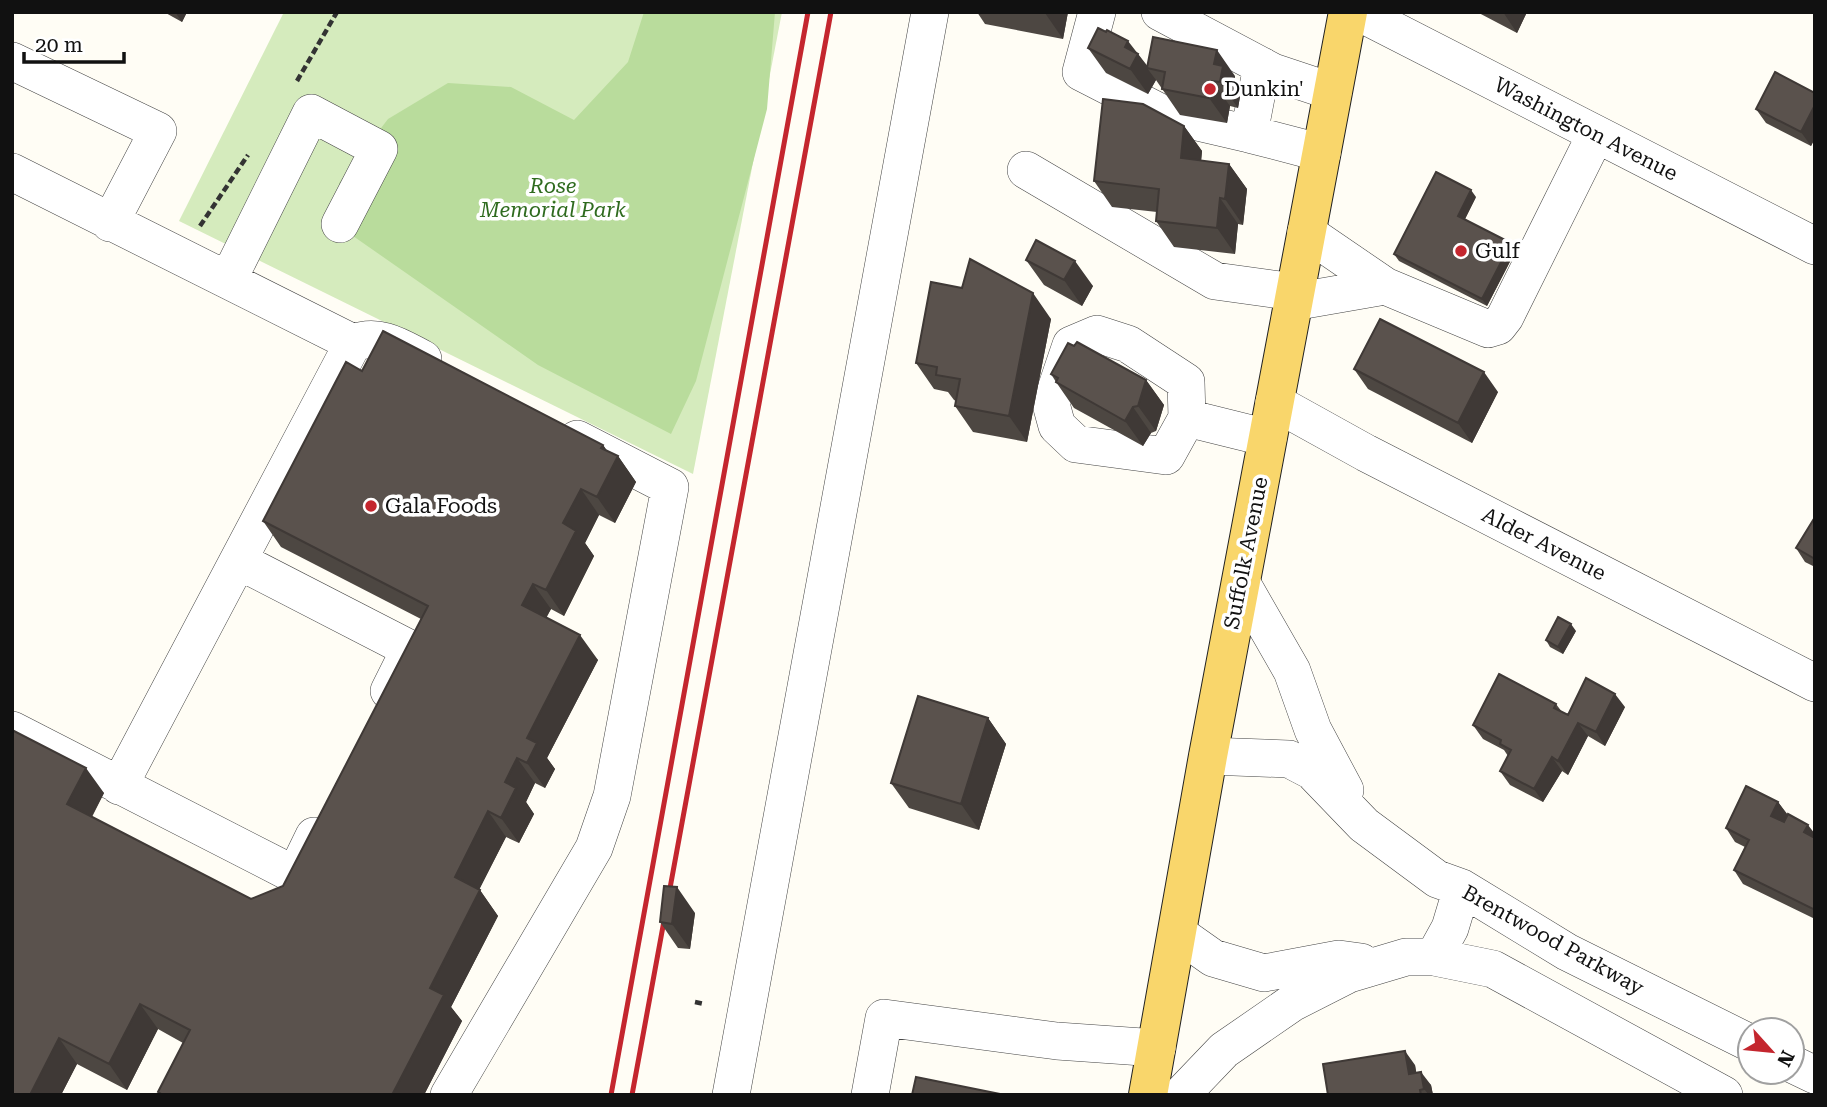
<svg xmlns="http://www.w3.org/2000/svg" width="1827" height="1107" font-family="'Roboto Serif',serif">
	<rect width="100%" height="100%" fill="#fffdf5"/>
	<path fill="#d5ebbd" d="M284,12h498l-89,462 -514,-253z"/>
	<path fill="#b9dc9c" d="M644,12h131l-8,97 -71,272 -25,53 -133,-69 -195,-136 -4,-46 49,-64 60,-36 63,4 63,33 54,-58z"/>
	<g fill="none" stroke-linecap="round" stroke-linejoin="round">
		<defs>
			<path id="minor" d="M1097,12l-16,60 82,42 86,20
				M1160,12l113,60 60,20
				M1358,12l457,234
				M12,61l146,70 -48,92
				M1262,66l-13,68 73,19
				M1026,170l189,111 80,11
				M12,172l341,171
				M1306,232l79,54 103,43 10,-3 7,-9 91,-183
				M228,280l83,-167 68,36 -39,75
				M1293,302l92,-16
				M1274,402l92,51 449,230
				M1187,418l-1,-36 -58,-38 -31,-10 -26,11 -20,59 6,22 19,18 90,12 21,-38 81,20
				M239,561l171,88 -21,42
				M1241,582l51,89 21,59 32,60
				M12,730l283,145 19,-39
				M1208,756l81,3 23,12 52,54 73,54 25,9 105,64 183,91
				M119,786l234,-443c27,-10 47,4 70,16
				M1179,934l34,24 51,15 75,-14 22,3
				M1434,957l16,-29 12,-40
				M1792,1064l23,11
				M449,1095l145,-247 18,-52 58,-309 -93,-48
				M731,1095l199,-1083
				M870,1095l14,-77 173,23 100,7
				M1181,1095l43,-45 68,-47 57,-29 57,-17h28l59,12 231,126"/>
			<path id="major" d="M1148,1095l60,-339 140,-744"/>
		</defs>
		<use href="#minor" stroke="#444" stroke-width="38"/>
		<use href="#major" stroke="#222" stroke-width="40"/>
		<path stroke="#333" stroke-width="4.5" stroke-dasharray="7 3.5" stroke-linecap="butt" d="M297,81l40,-69
			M200,226l48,-71
			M695,1002l9,2"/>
		<use href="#minor" stroke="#fff" stroke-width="37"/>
		<use href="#major" stroke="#f9d66b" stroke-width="38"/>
		<path stroke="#c4262e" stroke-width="5" d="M611,1095l197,-1083
			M632,1095l199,-1083"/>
	</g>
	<path fill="#4d4742" d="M164,12h23l-5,10z
		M977,12h91l-5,27 -78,-15z
		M1477,12h50l-10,21z
		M1088,48l49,5 10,14 88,9 -1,6 7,9 -3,17 -8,-2 -3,17 -47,-8 -24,-35 -8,14 -42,-21z
		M1815,93v45l-4,8 -45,-23 -10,-14z
		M1184,126l18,25 -1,10 28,3 18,25 -4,36 -5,-1 -3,30 -61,-7 -18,-26 1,-9 -45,-5 -18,-26z
		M1476,197l-11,22 51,31 -29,56 -88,-45 -5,-7z
		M1026,260l67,26 -11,20 -38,-21z
		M962,288l89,31 -24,123 -54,-10 -18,-26 1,-5 -2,-1 -6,-8 -14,-3 -18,-26z
		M1074,346l72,34 18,25 -8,26 -5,2 -8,13 -69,-38 -18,-26 -5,-8z
		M1354,369l144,23 -26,51 -104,-54z
		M362,371l241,74 4,6 11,5 18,26 -21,41 -16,-8 -14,28 9,13 -30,60 -13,-7 -5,8 52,43 -51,98 8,11 -10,19 -10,-5 -9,19 8,12 -15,29 -13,-6 -27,52 19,27 -47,91 11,14 -38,74h-264l-2,-3 25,-49 -25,-14 -31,61 -50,-26 -16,31h-49v-365l92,63 -12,24 159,82 32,-13 138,-267 -140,-72 -18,-26z
		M1815,517v50l-10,-5 -9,-14z
		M1576,631l-13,23 -13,-7 -4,-7z
		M1556,704l6,8 6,3 57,-8 -20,39 -17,-10 -20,39 -6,-4 -19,31 -33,-17 -10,-14 8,-15 -4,-6 -21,-11 -10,-14z
		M988,718l18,26 -27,86 -70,-22 -18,-25z
		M1778,802l10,13 27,19v85l-72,-35 -9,-14 11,-23 -10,-5 -9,-14z
		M695,913l-5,36 -12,-1 -18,-26z
		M1415,1065l1,8 15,12 2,10h-105z"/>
	<path fill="#3f3936" d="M175,12h12l-5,10z
		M1045,12h23l-5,27 -18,-26z
		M1503,12h24l-10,21z
		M1128,41l21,27h-2l9,12 -8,14 -18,-25 -5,-22z
		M1217,50l18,26 -1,6 7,9 -3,17 -18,-26 -6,-18z
		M1212,81l18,25 -3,17 -18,-25z
		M1815,105v33l-4,8 -10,-14z
		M1184,126l18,25 -3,33 -18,-26z
		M1229,164l18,25 -4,36 -18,-26z
		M1471,190l5,7 -13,26 -5,-7z
		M1220,198l18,26 -3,30 -18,-26z
		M1511,243l5,7 -29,56 -5,-7z
		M1075,261l18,25 -11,20 -18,-26z
		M1033,293l18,26 -24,123 -18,-26z
		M1484,372l14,20 -26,51 -14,-20z
		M1146,380l18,25 -8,26 -18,-25z
		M1133,407l18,26 -8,13 -18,-25z
		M603,445l12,17 3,-6 18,26 -21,41 -18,-26 4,-49z
		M581,489l18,26 -14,28 9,13 -30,60 -18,-26 17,-67z
		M533,584l18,25 -11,21 -18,-25z
		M1571,624l5,7 -13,23 -5,-7z
		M580,635l18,25 -51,98 8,11 -10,19 -18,-25v-25z
		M1615,694l10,13 -20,39 -9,-14z
		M988,718l18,26 -27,86 -18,-26z
		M1578,723l10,13 -20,39 -10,-14z
		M1552,757l10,14 -19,31 -9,-13z
		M517,758l18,25 -9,19 8,12 -15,29 -18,-25 4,-36z
		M86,768l18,25 -19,36 -18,-25z
		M1778,802l10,14 -7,14 -10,-14z
		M488,811l18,26 -33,65 -18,-25z
		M1808,825l7,9v11l-11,-13z
		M677,887l18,26 -5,36 -18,-25z
		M480,890l18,26 -47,91 11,14 -38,74h-32l38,-107z
		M140,1004l18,25 -31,61 -18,-26z
		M59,1038l18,26 -16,31h-31z
		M1405,1051l10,14 4,23 -10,-14z
		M1421,1072l10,13 2,10h-4l-5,-6z"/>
	<path fill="#5a524d" stroke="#3f3936" stroke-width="2" d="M1098,28l8,4 1,-2 21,11 -3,6 13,7 -8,15 -42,-21z
		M1153,37l64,13 -3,14 9,2 -3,16 -8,-1 -3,17 -47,-9 3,-17 -18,-4z
		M1775,72l40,21v12l-14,27 -45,-23z
		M1103,99l40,5 41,22 -3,32 48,6 -4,35 -5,-1 -3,30 -61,-7 3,-32 -65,-8z
		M1436,172l35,18 -13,26 53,27 -29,56 -88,-45z
		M1036,240l39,21 -11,19 -38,-20z
		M970,259l63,34 -24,123 -54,-10 5,-27 -24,-4 1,-8 -21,-4 15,-81 31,6z
		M1380,319l104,53 -26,51 -104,-54z
		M383,331l220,114 -2,3 17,8 -21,41 -16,-8 -18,34 13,8 -30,59 -13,-6 -11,21 58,30 -53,103 10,5 -10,20 -10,-5 -12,24 11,6 -15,30 -13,-7 -33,66 25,13 -50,98 14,7 -52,100h-229l-5,-3 32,-62 -50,-26 -31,60 -50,-26 -29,57h-18v-365l74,38 -19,36 184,95 32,-13 145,-280 -165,-85 83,-159 16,9z
		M1077,342l69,38 -8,26 -5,1 -8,14 -69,-39 2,-4 -7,-4 17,-31 6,3z
		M1815,517v42l-19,-11z
		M1558,617l13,7 -13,23 -12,-7z
		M1499,674l57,30 -2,4 14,7 18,-37 29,16 -19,38 -18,-9 -20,38 -6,-4 -18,32 -34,-18 11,-21 -11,-6 1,-4 -28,-15z
		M918,696l70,22 -27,86 -70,-21z
		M1746,786l32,16 -7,14 13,6 4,-8 20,11 -4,7 11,6v72l-81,-40 15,-30 -23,-12z
		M664,886l13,1 -5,37 -12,-2z
		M1405,1051l4,23 12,-2 3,17 -4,1 1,5h-93l-5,-31z
		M916,1077l89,18h-93z"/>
	<g fill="#c4262e" stroke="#fff" stroke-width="2.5">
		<circle cx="1210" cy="89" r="7"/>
		<circle cx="1461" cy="251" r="7"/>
		<circle cx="371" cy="506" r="7"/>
	</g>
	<g text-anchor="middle" stroke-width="7" stroke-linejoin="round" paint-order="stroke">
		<g font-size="21" fill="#111" stroke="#fff" text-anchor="start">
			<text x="1224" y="96">Dunkin'</text>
			<text x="1475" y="258">Gulf</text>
			<text x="385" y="513">Gala Foods</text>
		</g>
		<g font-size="21" fill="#111" stroke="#fff">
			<text transform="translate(1586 129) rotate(27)" y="7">Washington Avenue</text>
			<text transform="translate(1544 544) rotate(27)" y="7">Alder Avenue</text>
			<text transform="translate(1246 553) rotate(-79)" y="7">Suffolk Avenue</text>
			<text transform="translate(1553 940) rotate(29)" y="7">Brentwood Parkway</text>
		</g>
		<g font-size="21" font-style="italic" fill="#2f6b1f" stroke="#fff">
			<text x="553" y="193">Rose<tspan x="553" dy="24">Memorial Park</tspan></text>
		</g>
	</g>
	<rect width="1827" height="1107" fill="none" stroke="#111111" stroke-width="28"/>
	<g transform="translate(1771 1051) rotate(117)"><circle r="33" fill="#ffffff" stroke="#a0a0a0" stroke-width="2"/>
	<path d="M0-5L12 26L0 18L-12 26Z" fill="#c4262e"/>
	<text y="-10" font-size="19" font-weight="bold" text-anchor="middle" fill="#111111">N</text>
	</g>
	<path d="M24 52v10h100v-10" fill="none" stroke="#111111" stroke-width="3.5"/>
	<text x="35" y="52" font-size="21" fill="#111111" stroke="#ffffff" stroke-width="5" paint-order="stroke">20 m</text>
</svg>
